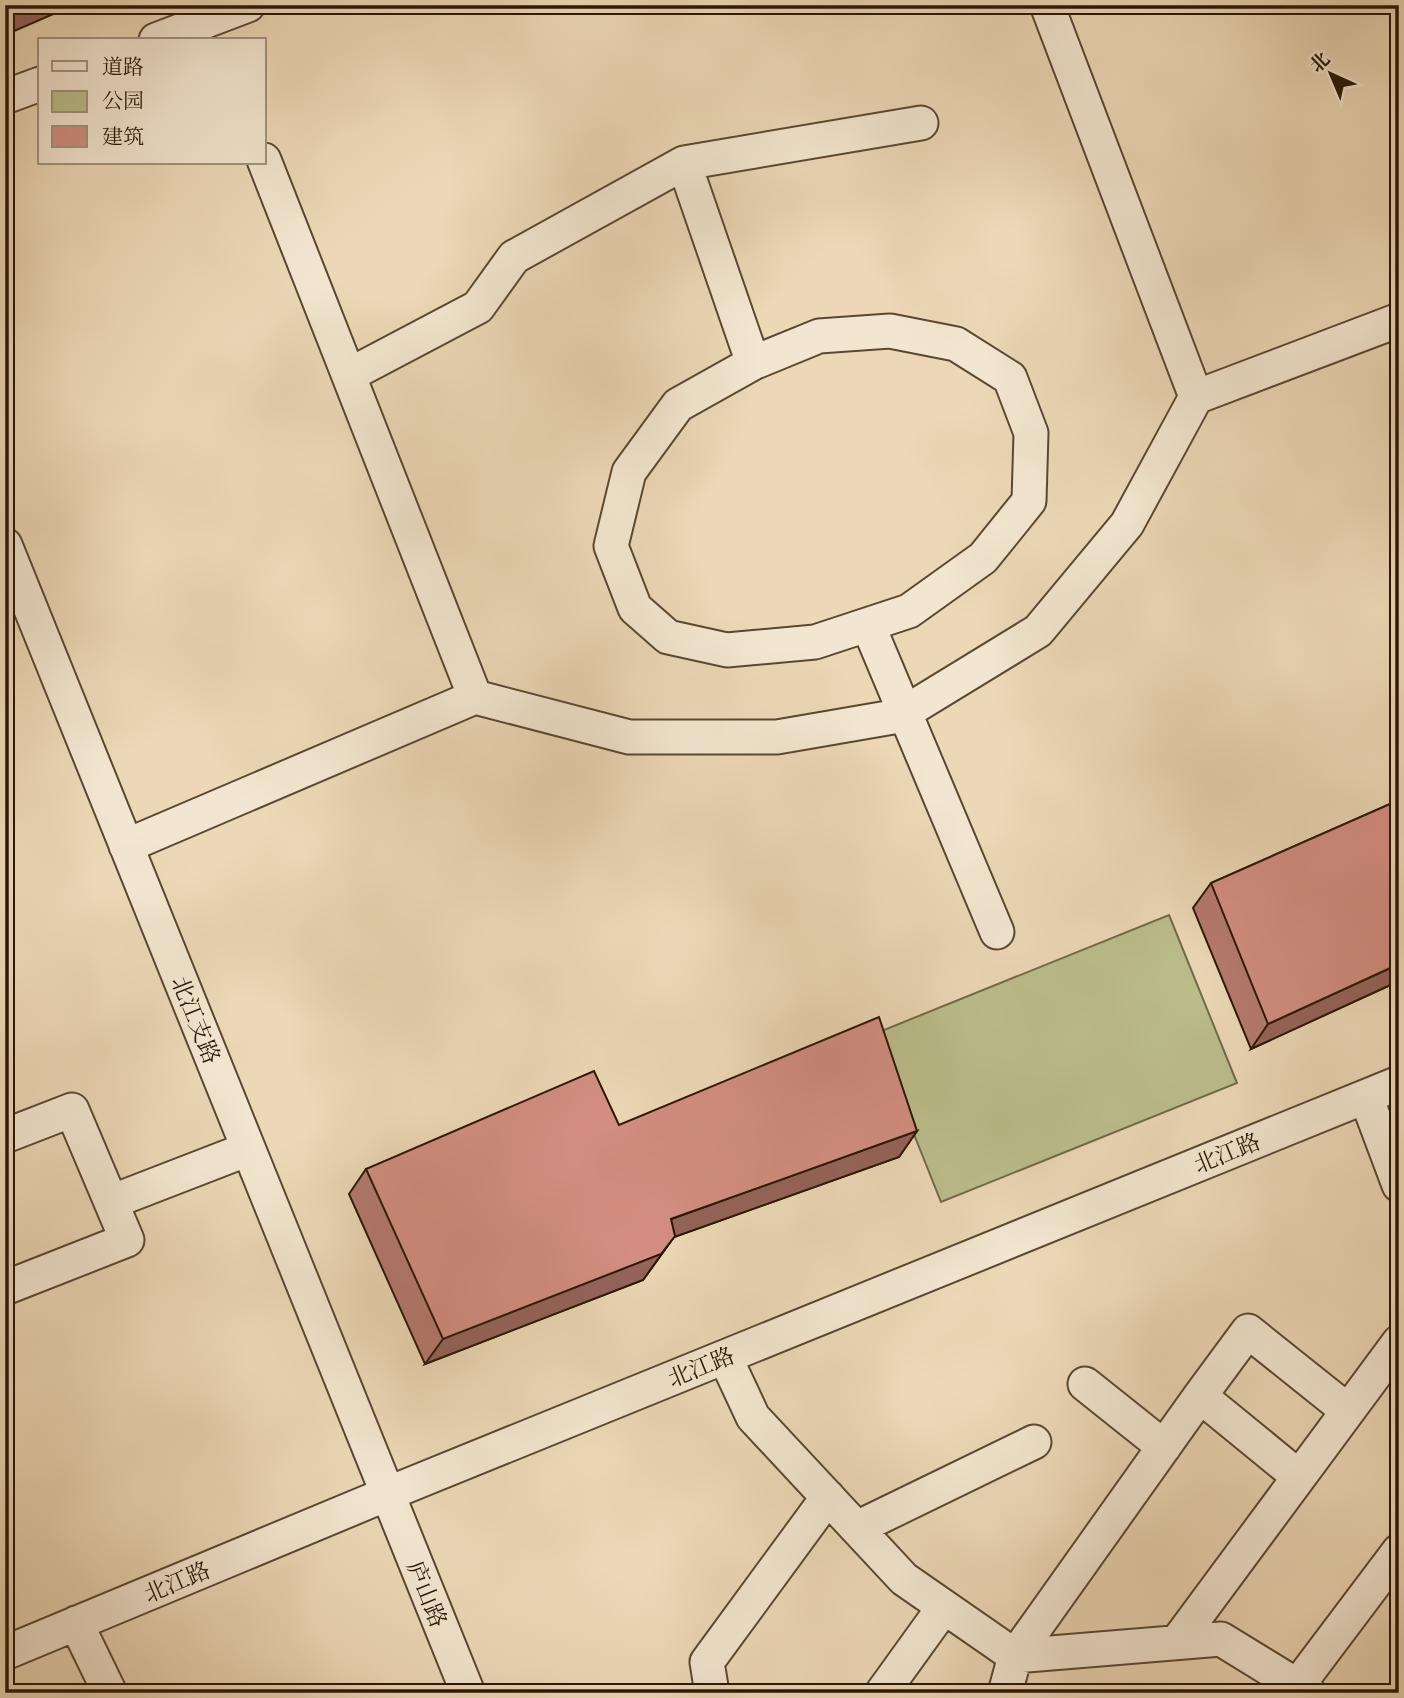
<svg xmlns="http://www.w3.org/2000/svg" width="1404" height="1698" font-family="'IM FELL French Canon','Noto Serif SC',serif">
	<rect width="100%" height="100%" fill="#ecd8b6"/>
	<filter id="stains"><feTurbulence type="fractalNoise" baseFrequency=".00286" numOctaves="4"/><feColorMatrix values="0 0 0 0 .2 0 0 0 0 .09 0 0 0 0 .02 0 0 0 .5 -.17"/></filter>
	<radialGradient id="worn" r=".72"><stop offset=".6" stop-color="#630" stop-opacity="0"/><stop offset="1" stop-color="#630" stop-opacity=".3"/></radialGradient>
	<path fill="#bbbe8c" stroke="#726a49" stroke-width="2" d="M1169,915l68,168 -296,119 -67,-168z"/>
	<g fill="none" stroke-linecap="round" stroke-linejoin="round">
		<defs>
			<path id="minor" d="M1047,5l149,392
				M156,40l92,-35
				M5,97l35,-13
				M264,160l211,537
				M684,163l69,200 -75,42 -49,67 -18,74 24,62 33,29 59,13 88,-8 94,-31 74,-53 46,-57 2,-68 -21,-55 -54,-34 -66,-13 -71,5 -66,27
				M349,375l129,-68 36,-50 170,-94 237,-40
				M5,545l463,1148
				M868,625l129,307
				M126,846l349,-149 154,40h148l122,-21 139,-85 89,-107 69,-127 203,-77
				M1366,1097l33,88
				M5,1136l67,-26 55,130 -122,48
				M111,1202l137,-53
				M725,1357l28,60 151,162 111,77 206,-17 88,54
				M1085,1384l79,63
				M1200,1396l48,-65 100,80
				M857,1528l177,-86
				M76,1623l34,70
				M1177,1642l222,-300
				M5,1653l382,-159 1012,-411
				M1298,1685l101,-134
				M712,1693l-5,-31 121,-165
				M882,1693l62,-86
				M1005,1693l10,-37 185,-260 99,81"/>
		</defs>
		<use href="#minor" stroke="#5a4732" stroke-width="37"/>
		<use href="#minor" stroke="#f3e6d0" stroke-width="33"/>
	</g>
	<path fill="#b57a6f" stroke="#291706" stroke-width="2" d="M1399,800v181l-148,68 -58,-141 18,-25z
		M619,1125l298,6 -18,26 -225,80 -31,43 -218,84 -76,-170 17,-25z"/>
	<path fill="#94635a" stroke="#291706" stroke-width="2" d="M32,5h42l-69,30v-18z
		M1399,964v17l-148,68 17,-25z
		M917,1131l-18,26 -225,80 -31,43 -218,84 18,-25 228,-120z"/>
	<path fill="#d38e81" stroke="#291706" stroke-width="2" d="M5,5h27l-27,12z
		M1399,800v164l-131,60 -57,-141z
		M879,1017l38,114 -246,88 4,17 -14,18 -218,85 -77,-170 228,-98 25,54z"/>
	<g text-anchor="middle" stroke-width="5" stroke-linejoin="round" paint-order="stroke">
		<g font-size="23" fill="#291706" stroke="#f3e6d0">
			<text transform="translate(196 1020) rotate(68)" y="8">北江支路</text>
			<text transform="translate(1227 1153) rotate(-22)" y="8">北江路</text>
			<text transform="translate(701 1367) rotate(-22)" y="8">北江路</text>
			<text transform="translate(177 1582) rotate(-23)" y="8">北江路</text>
			<text transform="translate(427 1594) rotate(68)" y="8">庐山路</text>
		</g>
	</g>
	<rect width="1404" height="1698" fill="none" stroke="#ecd8b6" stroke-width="28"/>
	<rect x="7" y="7" width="1390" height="1684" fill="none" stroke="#291706" stroke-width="3.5"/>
	<rect x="14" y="14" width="1376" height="1670" fill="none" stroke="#291706" stroke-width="2"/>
	<rect x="38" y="38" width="228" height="126" fill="#f3e6d0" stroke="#a2937f" stroke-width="2"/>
	<rect x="52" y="61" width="35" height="10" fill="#f3e6d0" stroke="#a2937f" stroke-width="2"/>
	<text x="102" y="74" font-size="21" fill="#291706">道路</text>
	<rect x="52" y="91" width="35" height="21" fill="#bbbe8c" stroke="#a2937f" stroke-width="2"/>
	<text x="102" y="108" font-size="21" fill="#291706">公园</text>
	<rect x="52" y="126" width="35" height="21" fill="#d38e81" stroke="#a2937f" stroke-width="2"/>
	<text x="102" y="144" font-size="21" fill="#291706">建筑</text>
	<g transform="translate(1331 74) rotate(316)" stroke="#f3e6d0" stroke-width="5" paint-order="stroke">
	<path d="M0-5L12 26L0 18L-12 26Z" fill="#291706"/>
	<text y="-10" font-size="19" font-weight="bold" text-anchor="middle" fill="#291706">北</text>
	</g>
	<rect width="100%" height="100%" filter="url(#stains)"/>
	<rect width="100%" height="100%" fill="url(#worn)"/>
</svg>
